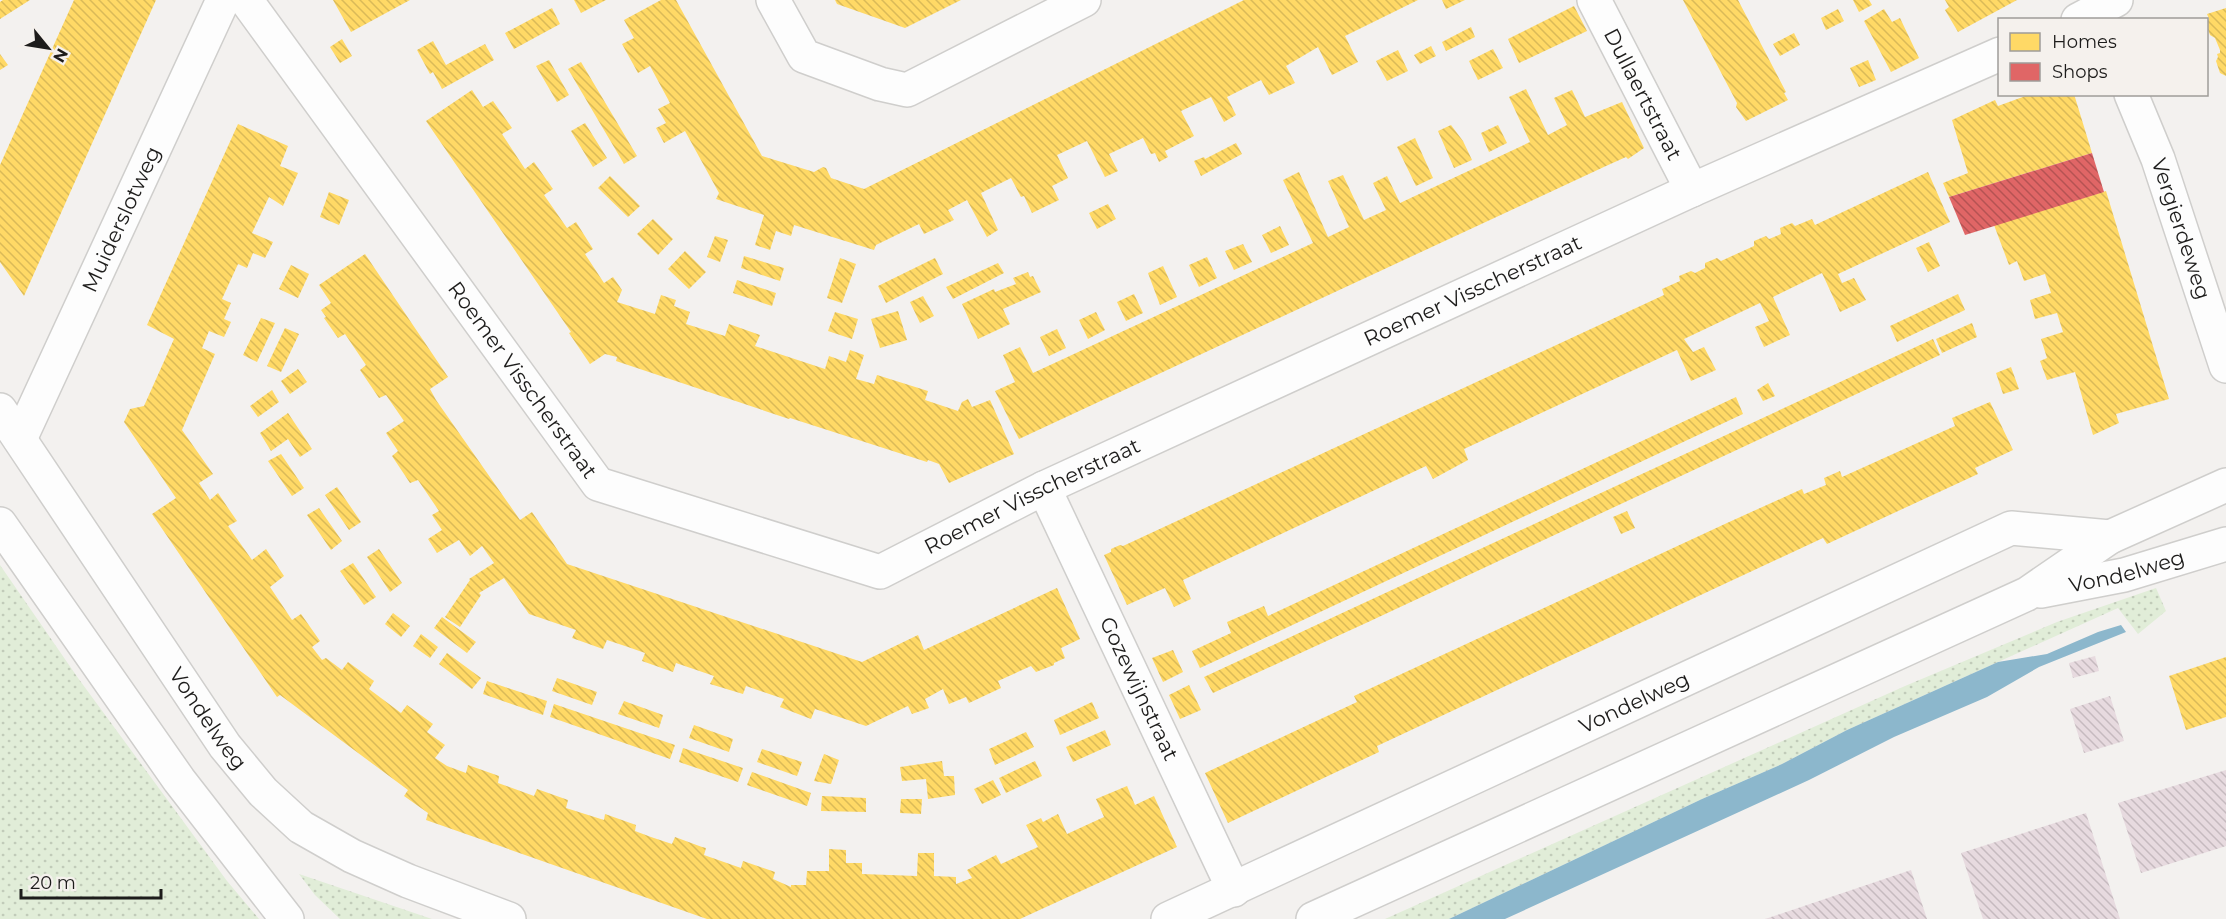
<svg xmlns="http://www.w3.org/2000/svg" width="2226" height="919" font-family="Montserrat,sans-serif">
	<defs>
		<pattern id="grass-dots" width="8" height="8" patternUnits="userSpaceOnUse" patternTransform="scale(1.5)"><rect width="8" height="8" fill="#e1edd8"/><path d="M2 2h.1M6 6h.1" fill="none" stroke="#c1cbb9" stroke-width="1.8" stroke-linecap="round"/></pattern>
		<pattern id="homes-back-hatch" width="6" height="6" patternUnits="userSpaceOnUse" patternTransform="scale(1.5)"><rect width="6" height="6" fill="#ffd966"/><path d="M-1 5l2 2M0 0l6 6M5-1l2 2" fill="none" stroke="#daba58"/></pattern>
		<pattern id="shops-back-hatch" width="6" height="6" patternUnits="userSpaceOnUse" patternTransform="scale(1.5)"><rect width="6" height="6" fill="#e06666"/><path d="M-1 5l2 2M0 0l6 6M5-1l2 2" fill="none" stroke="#b55353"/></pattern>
		<pattern id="building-back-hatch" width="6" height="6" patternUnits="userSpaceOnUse" patternTransform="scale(1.5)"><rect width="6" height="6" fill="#e7dadf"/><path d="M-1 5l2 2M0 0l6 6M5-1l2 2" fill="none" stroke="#c6babf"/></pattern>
	</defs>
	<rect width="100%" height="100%" fill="#f3f1ef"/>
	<path fill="url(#grass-dots)" d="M0,565l78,113 149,203 32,38h-259z
		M2156,588l10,23 -28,23 -20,-26 -271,122 -65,34 -80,35 -253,120h-64l520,-233 152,-64z
		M299,874l133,45h-92l-25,-24z"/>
	<path fill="#8cb7cc" d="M2121,625l5,7 -87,35 -52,30 -93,40 -85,43 -304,139h-56l253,-120 80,-35 65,-34 151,-68 49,-8 51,-22z"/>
	<path fill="url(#homes-back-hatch)" d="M3,0h27l-30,19v-17z
		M74,0h82l-132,296 -24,-34v-97z
		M333,0h77l-59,32z
		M574,0h32l-25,13z
		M661,0h15l86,156 52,16 9,-5 3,1 5,10 33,11 380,-189h174l-73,36 13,26 -26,13 -14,-28 -32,19 9,17 -26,12 -8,-15 -34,17 9,18 -12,7 -13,-25 -30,14 13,25 -29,15 3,6 -9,5 -4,-9 -4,1 -8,-16 -34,16 9,17 -13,6 -18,-36 -30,14 11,23 -16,8 7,14 -27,13 -8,-17 -3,1 -10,-19 -30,15 17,37 -11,7 -20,-37 -19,10 6,10 -30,14 -5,-10 -43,21 -2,5 -80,-25 -3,11 -15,-5 -6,19 -15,-5 9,-30 -48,-16 3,-6 -34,-62 -21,12 -8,-15 10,-5 -8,-14 12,-6 -20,-37 -12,7 -16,-29 12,-6 -10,-18z
		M835,0h126l-56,28 -68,-24z
		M1442,0h23l-19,9z
		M1683,0h55l48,92 -2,1 4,7 -42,21 -10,-14 1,-4z
		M1853,0h16l3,5 -13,7z
		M1945,0h72l-59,32 -13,-22 4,-3z
		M1574,6l13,25 -68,32 -11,-24z
		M552,8l8,16 -46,25 -9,-16z
		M2226,8v68l-6,-3 -4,-12 2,-4 -1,-3 3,-1v-3l-5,-12 -5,-3 -4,-11 3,-5 -2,-5z
		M1838,9l6,12 -18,9 -5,-12z
		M1884,9l8,13 8,-4 19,40 -28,14 -27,-51z
		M1471,27l4,10 -29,14 -4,-9z
		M1794,33l6,12 -20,11 -7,-12z
		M342,39l10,17 -12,7 -10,-16z
		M433,41l13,24 39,-21 9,16 -52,29 -9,-17 -3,2 -13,-24z
		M1431,46l5,10 -16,8 -6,-9z
		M1493,49l10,19 -25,12 -9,-19z
		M1398,50l10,21 -21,10 -11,-20z
		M0,54l8,11 -8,5z
		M549,60l20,35 -12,7 -21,-36z
		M1868,60l8,20 -17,7 -9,-19z
		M581,62l56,94 -13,8 -56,-95z
		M1526,89l22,46 19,-10 -13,-27 18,-8 13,27 37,-15 22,46 -16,11 -2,-2 -20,9 -587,273 -24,-48 20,-9 -12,-27 17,-8 13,26 280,-130 -30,-63 16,-8 29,65 21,-10 -21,-46 15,-6 21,45 22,-10 -13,-27 14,-7 13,27 130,-61 -21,-45z
		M472,90l11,17 10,-6 19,27 -10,6 23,35 9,-7 19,27 -9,6 23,33 9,-6 17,27 -8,5 19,29 9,-6 9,13 -5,12 38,12 6,-19 15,5 -2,6 16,6 -4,12 39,12 4,-12 31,11 -5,11 70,23 4,-13 17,6 4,-12 14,5 -8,24 18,5 3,-9 51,16 -3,9 33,11 4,-9 6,-3 4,8 18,-7 24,54 -65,29 -10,-19 -11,-4 -1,2 -137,-44 -1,1 -173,-58 1,-4 -12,-3 -15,10 -21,-31 2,-1 -145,-211z
		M2031,94h43l18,59 -143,44 -6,-14 25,-10 -16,-53 43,-20 3,6z
		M585,123l22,35 -14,9 -22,-36z
		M238,124l50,22 -8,20 18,7 -15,33 -14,-9 -17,36 21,9 -8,16 -12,-5 -6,15 -9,-4 -16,35 9,4 -7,16 7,3 -7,15 -15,-6 -7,17 13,6 -33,76 31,44 -14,9 11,17 8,-7 10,15 9,13 -9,5 24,34 14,-11 18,27 -14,11 22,33 9,-6 19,27 -8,6 10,13 4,-2 16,12 6,-8 26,19 -5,8 32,24 6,-8 26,19 -6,8 18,13 -10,13 12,8 19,7 2,-8 31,11 -1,7 36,13 3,-7 31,11 -2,8 38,12 1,-6 31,11 -1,6 16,6 21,7 3,-7 27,10 4,1 -2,7 37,13 2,-7 32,11 -2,7 18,8v-2h15l1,-14h22v-22l17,1v13h16v11l55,2 1,-23h16v23l22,1v7l16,-6 -5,-8 29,-15 5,9 37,-17 -12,-22 15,-7 2,4 15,-8 9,20 37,-17 -8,-18 31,-13 8,19 19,-9 23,51 -157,72h-313l-281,-99 2,-7 -24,-17 4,-6 -128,-95 -3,2 -125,-183 24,-16 -52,-76 6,-13 14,-3 30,-67 -27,-14z
		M1451,125l12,16 9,19 -18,8 -16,-37z
		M1498,125l9,18 -18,9 -8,-19z
		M1415,138l18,40 -17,8 -19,-39z
		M1236,143l6,11 -41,22 -7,-15 10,-4 1,2z
		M1928,172l22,50 -112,52 4,9 12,-5 12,22 -26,12 -18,-39 -49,24 17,38 -26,12 -9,-20 14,-6 -9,-18 -76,36 9,13 11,-5 12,23 -25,11 -14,-31 -213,99 4,11 -35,19 -7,-13 -243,114 8,19 -17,8 -9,-19 -38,17 -23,-50 7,-3v-3l9,-4 3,1 541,-251 -2,-6 18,-8 -1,-5 12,-5 4,2 10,-5v-5l12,-5 4,3 33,-15v-5l12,-5 3,3 5,-2 7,-3 -1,-6 12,-5 3,3 17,-7 3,6z
		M610,176l30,30 -12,11 -30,-29z
		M2106,191l63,208 -53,15 3,9 -26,12 -18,-63 -28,8 -7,-19 7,-3 -6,-19 22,-7 -6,-19 -22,6 -5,-19 21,-7 -6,-19 -21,7 -7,-20 -8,4 -15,-40z
		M329,192l20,8 -10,25 -19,-8z
		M1108,204l8,15 -19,10 -8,-16z
		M653,219l20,20 -15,16 -21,-21z
		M1280,226l9,19 -18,8 -9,-18z
		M715,236l13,4 -8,22 -13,-5z
		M1929,242l11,24 -12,6 -12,-24z
		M1243,244l9,18 -18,8 -9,-19z
		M685,251l21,21 -17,17 -21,-20z
		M365,254l83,123 -18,12 6,11 84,120 12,-8 35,52 295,98 56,-27 6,15 133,-62 23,51 -19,9 4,10 -11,5v2l-18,7 -5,-6 -33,15 3,7 -32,15 -3,-6 -17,7 -6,-15 -18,10 4,9 -17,6 -4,-8 -42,20 -51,-17 -4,10 -31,-12 4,-8 -38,-13 -3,8 -33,-10 4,-8 -38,-13 -3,9 -31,-11 3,-8 -17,-6 -21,-7 -4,9 -31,-11 4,-8 -47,-16 -25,-36 -25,15 2,2 -21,32 -15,-10 25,-37 -1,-1 25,-16 -12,-17 -12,10 -11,-16 -22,13 -9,-14 14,-9 -10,-15 7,-4 -21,-31 -8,3 -18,-27 6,-5 -12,-18 18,-12 -18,-26 -7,3 -19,-28 6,-5 -21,-31 -7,4 -14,-20 2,-1 -5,-7 10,-7 -12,-18z
		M744,256l40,12 -4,13 -39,-13z
		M1207,257l10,21 -18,9 -10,-22z
		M840,258l16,6 -14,39 -15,-5z
		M935,258l8,16 -57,29 -8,-17z
		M998,263l6,10 -51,26 -7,-12z
		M291,265l18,9 -11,24 -19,-9z
		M1163,266l14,31 -17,8 -12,-32z
		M1028,272l2,5 3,-1 8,16 -38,17 7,15 -32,15 -16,-35 32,-15 1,3 21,-8 -3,-6z
		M737,280l39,13 -4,13 -39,-13z
		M1134,294l9,19 -17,8 -9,-19z
		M1958,294l7,16 -68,32 -7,-16z
		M923,296l11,20 -14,7 -10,-21z
		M898,311l9,29 -27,8 -9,-29z
		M835,312l23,7 -6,20 -24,-8z
		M1096,312l9,18 -17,9 -9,-19z
		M261,318l14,5 -18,39 -14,-7z
		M1972,323l5,14 -35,16 -6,-14z
		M285,328l14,6 -18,38 -14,-6z
		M1057,329l9,19 -17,8 -9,-19z
		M1933,339l7,16 -574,268 -153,70 -9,-16z
		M2011,367l8,22 -16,5 -7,-21z
		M298,369l9,13 -17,12 -9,-13z
		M1768,383l7,13 -12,5 -6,-11z
		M272,390l7,12 -21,15 -8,-11z
		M1736,397l7,17 -504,236 -39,18 -8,-17 39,-18 -4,-11 37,-16 4,10z
		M1990,402l23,48 -38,18 3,6 -151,70 -4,-6 -446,208 2,6 -151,71 -23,-50 152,-71 -3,-6 373,-173 75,-34 2,5 22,-9 -2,-7 16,-7 2,6 113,-51 -3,-8z
		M288,413l24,36 -12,8 -12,-18 -17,12 -11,-18z
		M281,454l23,34 -12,8 -24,-35z
		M337,487l24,35 -12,8 -24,-35z
		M319,508l23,33 -11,9 -24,-35z
		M1627,511l8,17 -14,6 -8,-17z
		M379,549l23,34 -12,9 -23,-35z
		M353,563l23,34 -12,8 -24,-34z
		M393,613l17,13 -9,11 -16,-13z
		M442,617l34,25 -9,11 -33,-25z
		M421,634l17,13 -8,11 -17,-12z
		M1173,650l10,22 -20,10 -11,-24z
		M447,653l34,25 -9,11 -33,-25z
		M2226,657v60l-40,13 -17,-54z
		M557,678l40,14 -5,13 -40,-14z
		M487,681l60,20 -4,14 -60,-21z
		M1189,685l12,25 -21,9 -11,-24z
		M624,701l39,14 -4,13 -41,-14z
		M1092,702l7,16 -39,17 -6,-15z
		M554,704l121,41 -5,14 -120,-42z
		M694,725l39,14 -4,13 -40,-14z
		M1105,730l6,15 -38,17 -7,-15z
		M1026,732l8,15 -39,18 -6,-16z
		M683,748l60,20 -5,14 -59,-20z
		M762,749l40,13 -5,14 -40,-14z
		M824,754l15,6 -8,24 -17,-3z
		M942,761l2,15h10l1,19 -27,4 -2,-20 -24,2 -2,-14z
		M1035,761l7,15 -36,17 -7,-15z
		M752,772l59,21 -4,13 -60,-21z
		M993,780l8,15 -19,9 -8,-15z
		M822,796l44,2v14l-45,-1z
		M901,799h21l-1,15 -21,-1z"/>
	<path fill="url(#shops-back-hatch)" d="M2092,153l12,39 -139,43 -16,-38z"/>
	<path fill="url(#building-back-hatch)" d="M2095,656l4,15 -26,7 -4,-15z
		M2110,696l14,45 -40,12 -14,-44z
		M2226,770v76l-85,27 -23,-70z
		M2086,813l34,106h-137l-22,-66z
		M1911,870l16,49h-162z"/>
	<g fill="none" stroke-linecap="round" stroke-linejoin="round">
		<defs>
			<g id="minor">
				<path id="s1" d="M246,0l352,484 282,88 164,-84 648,-298 308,-136"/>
				<path d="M773,0l31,56 76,28 27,6 177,-90"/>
				<path id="s2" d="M1594,0l98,190"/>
				<path d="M2078,20l38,-20"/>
				<path id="s3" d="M2131,94l27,65 68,207"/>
				<path id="s4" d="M0,410l225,336 38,46 38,35 51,29 56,25 101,38"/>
				<path id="s5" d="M20,439l203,-439"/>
				<path id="s6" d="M1044,488l190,402"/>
				<path id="s7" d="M1168,919l843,-391 99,9"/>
			</g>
			<g id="major">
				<path d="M0,524l179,256 108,139"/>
				<path id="s8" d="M2041,591l83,-16 102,-31"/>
				<path d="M1313,919l714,-325 83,-57 116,-52"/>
			</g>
		</defs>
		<use href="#minor" stroke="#cfcecc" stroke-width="36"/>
		<use href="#major" stroke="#cfcecc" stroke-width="36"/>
		<use href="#minor" stroke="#fdfdfd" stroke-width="33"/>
		<use href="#major" stroke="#fdfdfd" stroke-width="33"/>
	</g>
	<g text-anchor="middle" stroke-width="6" stroke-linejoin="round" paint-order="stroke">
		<g font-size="21" fill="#1d1c1b" stroke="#f5f1ed">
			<text dy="7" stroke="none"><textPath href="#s2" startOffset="106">Dullaertstraat</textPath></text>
			<text dy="7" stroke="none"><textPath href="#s5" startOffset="242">Muiderslotweg</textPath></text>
			<text dy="7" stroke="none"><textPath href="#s3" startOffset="144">Vergierdeweg</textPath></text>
			<text dy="7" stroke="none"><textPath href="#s1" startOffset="1550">Roemer Visscherstraat</textPath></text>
			<text dy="7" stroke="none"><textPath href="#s1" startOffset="470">Roemer Visscherstraat</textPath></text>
			<text dy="7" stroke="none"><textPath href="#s1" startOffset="1064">Roemer Visscherstraat</textPath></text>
			<text dy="7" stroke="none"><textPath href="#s8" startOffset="88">Vondelweg</textPath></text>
			<text dy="7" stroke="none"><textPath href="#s6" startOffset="222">Gozewijnstraat</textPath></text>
			<text dy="7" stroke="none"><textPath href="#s7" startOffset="514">Vondelweg</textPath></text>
			<text dy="7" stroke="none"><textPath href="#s4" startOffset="372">Vondelweg</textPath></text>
		</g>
	</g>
	<rect x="1998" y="18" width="210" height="78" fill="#f5f1ed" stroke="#9f9c99" stroke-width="1.5"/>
	<rect x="2010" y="33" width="30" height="18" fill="#ffd966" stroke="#9f9c99" stroke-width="1.5"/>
	<text x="2052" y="48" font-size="18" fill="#1d1c1b">Homes</text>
	<rect x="2010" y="63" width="30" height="18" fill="#e06666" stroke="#9f9c99" stroke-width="1.5"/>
	<text x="2052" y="78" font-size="18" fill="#1d1c1b">Shops</text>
	<g transform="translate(48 48) rotate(120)" stroke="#f5f1ed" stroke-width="4.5" paint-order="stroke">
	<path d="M0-4.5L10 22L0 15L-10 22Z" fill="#1d1c1b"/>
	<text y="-9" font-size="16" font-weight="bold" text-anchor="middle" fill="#1d1c1b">N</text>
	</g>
	<path d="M21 889v9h140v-9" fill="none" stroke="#1d1c1b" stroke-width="3"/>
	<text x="30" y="889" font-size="18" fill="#1d1c1b" stroke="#f5f1ed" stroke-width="4.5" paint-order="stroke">20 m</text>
</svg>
